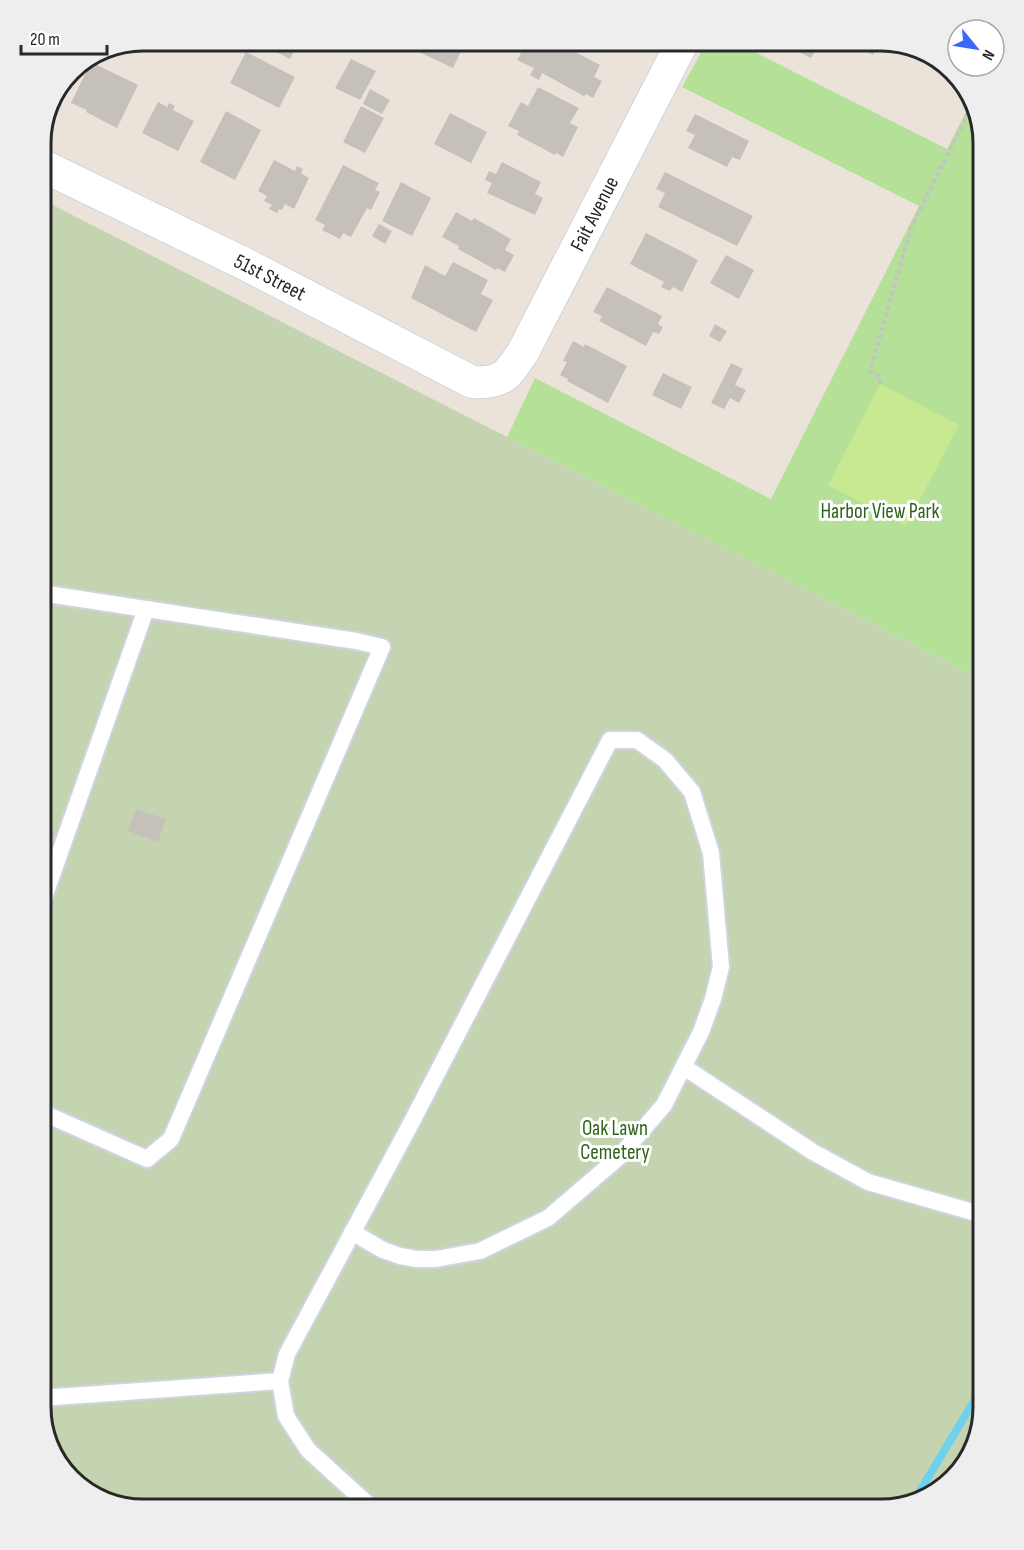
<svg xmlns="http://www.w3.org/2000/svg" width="1024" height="1550" font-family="'Sofia Sans Condensed',sans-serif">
	<rect width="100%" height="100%" fill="#ebe3da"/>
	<path fill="#b4e197" d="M707,42h28l212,107 25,-49 11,43v537l-476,-243 28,-59 236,121 148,-293 -237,-119z"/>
	<path fill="#c4d4b1" d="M41,199l942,481v727l-13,51 -38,38 -51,13h-744l-51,-17 -32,-34 -13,-51z"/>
	<path fill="#c9e892" d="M880,384l79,41 -53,101 -78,-41z"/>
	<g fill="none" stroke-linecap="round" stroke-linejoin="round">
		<path stroke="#6ed2ec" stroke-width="8" d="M914,1501l69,-115"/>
	</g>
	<path fill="#c6c0ba" d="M820,41l-9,17 -32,-16z
		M858,41h21l-6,14 -18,-9z
		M526,44h34l40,21 -6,12 8,4 -9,17 -7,-4 -2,2 -42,-23 -3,7 -9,-5 4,-7 -17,-8z
		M404,45h60l-11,23z
		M297,46l-7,13 -23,-12h13z
		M246,52l49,25 -16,31 -49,-25z
		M351,59l25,12 -16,29 -25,-12z
		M83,62l-17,33 -5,-3 10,-22z
		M91,62l47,23 -21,43 -31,-16 1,-2 -16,-7z
		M538,87l41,21 -9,15 8,4 -15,30 -7,-4 -1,2 -38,-20 2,-4 -11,-5 13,-24 7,4z
		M370,89l20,11 -8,14 -19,-10z
		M158,102l9,5 2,-4 6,3 -2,4 21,11 -16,30 -36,-18z
		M361,106l23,12 -19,35 -22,-11z
		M226,111l35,19 -26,50 -35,-18z
		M450,113l37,19 -16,31 -37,-19z
		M695,114l54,27 -9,19 -8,-3 -5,10 -39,-19 7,-13 -9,-4z
		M274,160l21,11 2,-5 6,3 -2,4 8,5 -15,31 -9,-5 -3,6 -3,-1 -2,4 -8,-4 3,-4 -8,-4 3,-5 -9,-5z
		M502,162l39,20 -6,12 8,4 -8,17 -48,-22 5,-10 -7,-3 4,-9 7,3z
		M343,165l36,18 -4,7 5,2 -9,18 -4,-2 -16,29 -8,-4 -3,6 -18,-9 3,-5 -10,-5z
		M665,172l88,44 -16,30 -79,-39 7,-14 -9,-4z
		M401,182l30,16 -19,38 -30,-15z
		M456,212l16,9 2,-3 37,21 -6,11 9,5 -9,17 -8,-4 -1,2 -38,-21 1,-3 -17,-9z
		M379,224l13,7 -7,13 -13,-8z
		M646,233l52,27 -16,32 -9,-5 -3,4 -9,-4 3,-5 -34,-18z
		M726,255l28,15 -15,29 -29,-16z
		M453,262l35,18 -7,14 12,6 -17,32 -65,-34 14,-33 20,11z
		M607,287l55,29 -4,8 5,3 -4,7 -6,-2 -7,14 -47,-25 3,-5 -9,-4z
		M715,324l12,7 -7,11 -11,-6z
		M573,341l11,6 1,-3 42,22 -19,37 -41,-22 1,-2 -8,-4 7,-13 -4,-1z
		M731,363l12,6 -8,16 11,5 -7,13 -9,-5 -6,11 -13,-6z
		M663,373l29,14 -11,22 -29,-14z
		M136,809l30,10 -8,23 -30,-11z"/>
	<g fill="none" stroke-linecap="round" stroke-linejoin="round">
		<defs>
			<path id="service" d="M41,906l105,-297
				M684,1067l129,85 55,30 115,33
				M41,1112l106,47 24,-20 211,-492 -26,-6 -315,-48
				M352,1232l31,18 17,6 17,3h19l44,-8 68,-33 71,-61 45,-52 37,-73 12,-33 8,-32 -10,-114 -19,-61 -27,-32 -28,-20h-27l-202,389 -121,225 -7,27 6,35 22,34 65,59
				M41,1398l239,-17"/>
			<g id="minor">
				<path id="s1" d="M41,165l206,100 225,117c30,2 35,-6 51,-30l159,-309"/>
			</g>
		</defs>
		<use href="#service" stroke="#cfd4e1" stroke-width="20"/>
		<use href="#minor" stroke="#cfd4e1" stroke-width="34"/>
		<path stroke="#c3c3c3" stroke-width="4" stroke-dasharray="4.5 3" stroke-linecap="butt" d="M880,384v-7l-10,-6 41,-143 62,-124"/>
		<use href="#service" stroke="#fff" stroke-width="16"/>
		<use href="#minor" stroke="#fff" stroke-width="32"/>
	</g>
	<g text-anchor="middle" stroke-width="6" stroke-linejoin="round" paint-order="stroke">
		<g font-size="21" fill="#282828" stroke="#fff">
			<text dy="7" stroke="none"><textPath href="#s1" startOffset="702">Fait Avenue</textPath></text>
			<text dy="7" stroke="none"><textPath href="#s1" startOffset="255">51st Street</textPath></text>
		</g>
		<g font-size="21" fill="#2e631a" stroke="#fff">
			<text x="880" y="518">Harbor View Park</text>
			<text x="615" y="1135">Oak Lawn<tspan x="615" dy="24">Cemetery</tspan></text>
		</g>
	</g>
	<path d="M0 0H1024V1550H0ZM143 51H881A92 92 0 0 1 973 143V1407A92 92 0 0 1 881 1499H143A92 92 0 0 1 51 1407V143A92 92 0 0 1 143 51Z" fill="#eee" fill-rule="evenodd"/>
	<path fill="none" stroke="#282828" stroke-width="3" d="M143 51H881A92 92 0 0 1 973 143V1407A92 92 0 0 1 881 1499H143A92 92 0 0 1 51 1407V143A92 92 0 0 1 143 51Z"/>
	<g transform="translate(976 48) rotate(120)"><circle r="28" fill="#ffffff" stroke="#a9a9a9" stroke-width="1.5"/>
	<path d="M0-4.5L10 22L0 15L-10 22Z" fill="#3b69f7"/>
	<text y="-9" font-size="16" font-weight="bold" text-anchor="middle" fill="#282828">N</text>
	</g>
	<path d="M21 45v9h86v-9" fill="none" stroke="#282828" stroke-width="3"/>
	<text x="30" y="45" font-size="18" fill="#282828" stroke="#ffffff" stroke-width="4.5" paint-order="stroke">20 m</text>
</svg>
